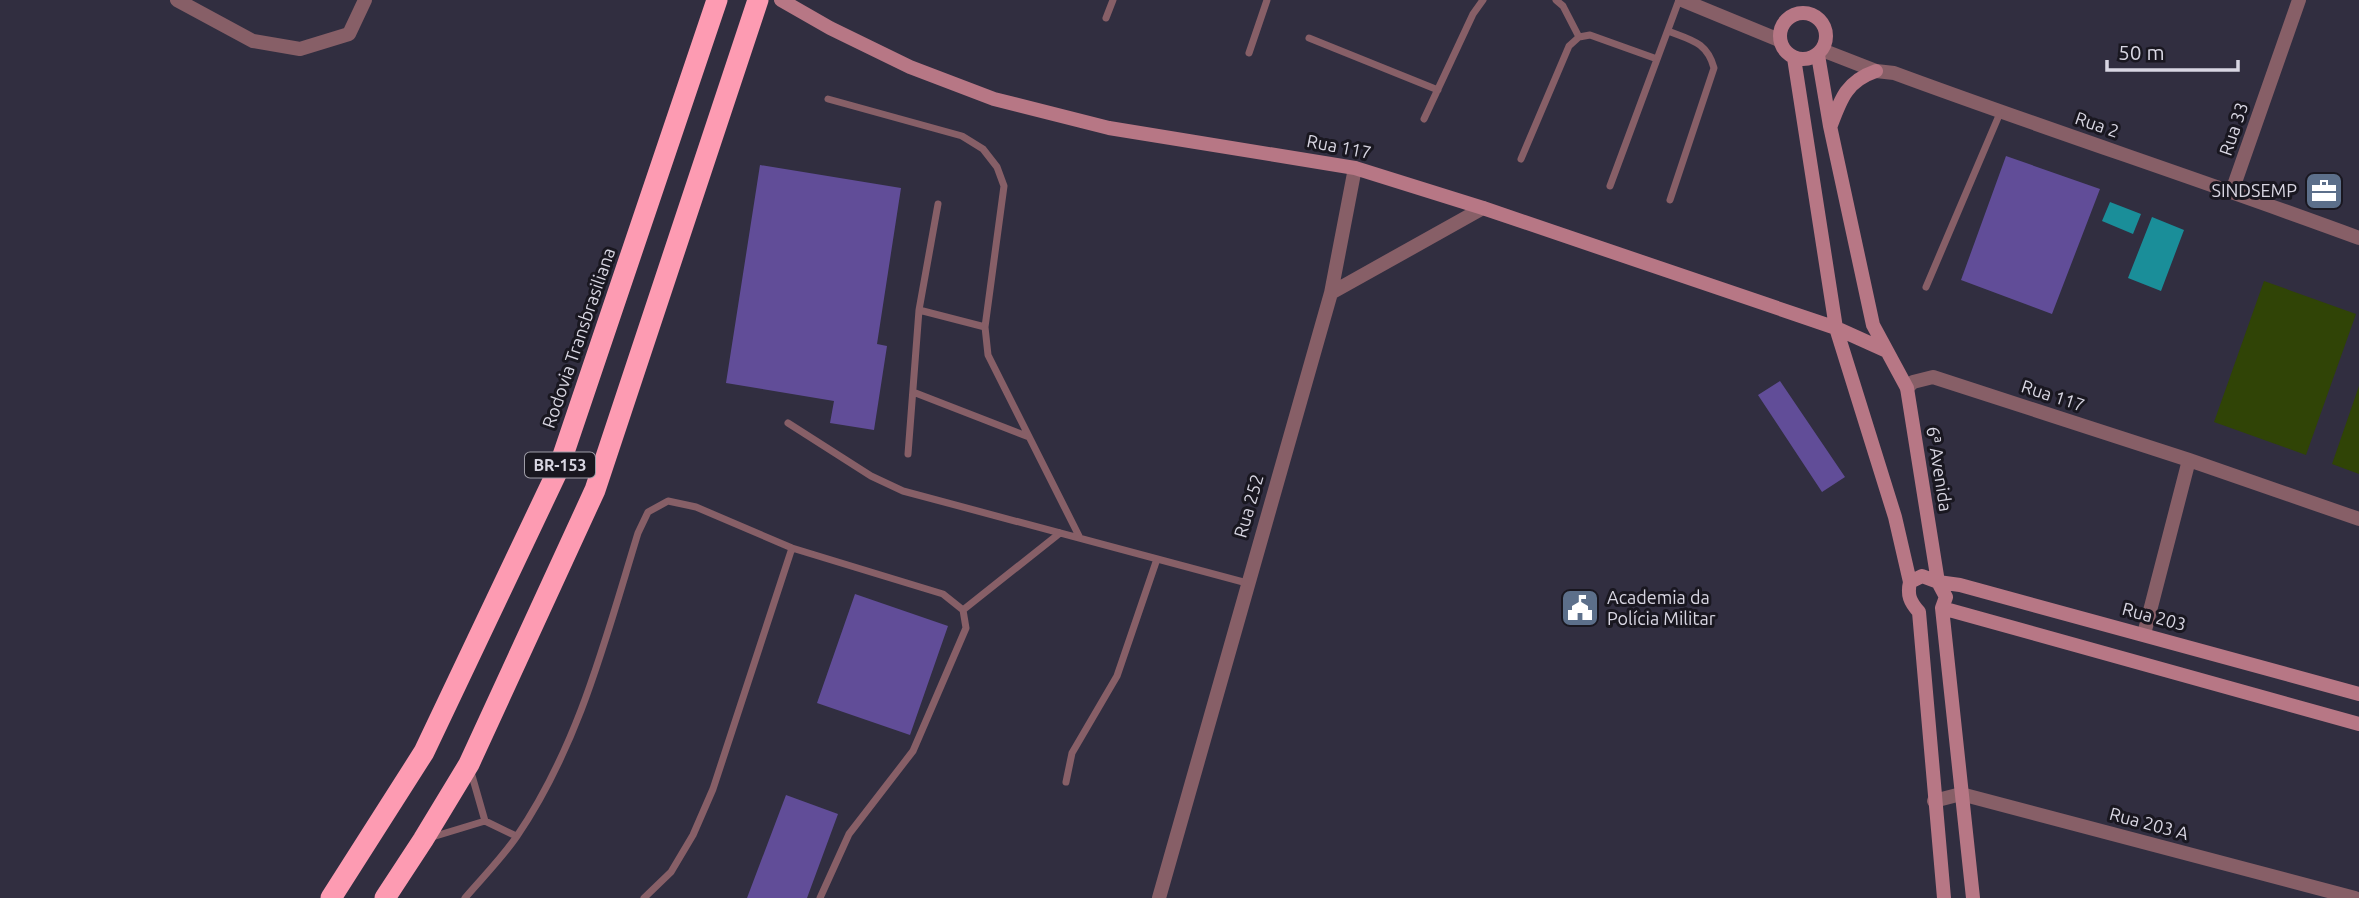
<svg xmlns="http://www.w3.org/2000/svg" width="2359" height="898" font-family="Ubuntu,sans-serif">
	<rect width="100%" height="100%" fill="#312e40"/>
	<path fill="#304406" d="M2264,281l92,33 -50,141 -92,-33z
		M2359,386v88l-27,-10z"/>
	<path fill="#1a8e99" d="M2110,202l31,12 -8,20 -31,-13z
		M2152,217l32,13 -23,61 -33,-13z"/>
	<path fill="#614d98" d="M2006,156l94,33 -48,125 -91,-34z
		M760,165l141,23 -24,156 10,2 -13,84 -44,-7 4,-22 -108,-18z
		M1780,381l65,96 -23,15 -64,-97z
		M855,594l93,32 -38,109 -93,-32z
		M786,795l52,19 -31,84h-60z"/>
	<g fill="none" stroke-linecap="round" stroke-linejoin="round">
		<path stroke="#875f67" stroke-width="7" d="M1556,0l7,6 16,31
			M1106,18l7,-18
			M1668,31c23,9 39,11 46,37l-44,132
			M1309,38l129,52
			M1249,53l18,-53
			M828,99l134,37 21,13 14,18 7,19 -19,141 3,28 92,183
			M1424,119l49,-105 10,-14
			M1521,159l48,-113 10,-9 11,-2 67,24
			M1610,186l69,-186
			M1926,287l74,-174
			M919,310l66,17
			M913,392l116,45
			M788,423l83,53 32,15 344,92
			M908,454l11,-144 19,-106
			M963,610l97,-77
			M471,772l14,49
			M1066,782l6,-29 45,-77 40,-117
			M429,838l56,-17 31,15
			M465,898c17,-20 37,-40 52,-62 62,-91 89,-199 121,-303l10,-21 20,-11 28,6 96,41 151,46 20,16 3,18 -53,123 -64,83 -29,64
			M644,898l27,-26 22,-37 20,-46 79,-241"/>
		<path stroke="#875f67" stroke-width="14" d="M177,0l76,41 47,8 49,-15 16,-34
			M1682,0l97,40
			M1822,50l54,21 18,2c154,57 311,108 465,165
			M2232,191l67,-191
			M1331,293l152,-85
			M1907,388l6,-6 20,-5 256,83 170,59
			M2144,634l45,-174
			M1934,801l27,-7 394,104
			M1159,898l172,-605 24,-125"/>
		<path stroke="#b77785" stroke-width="14" d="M781,0l49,28 80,39 84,32 115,29 246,40 128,40 353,120 51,23
			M1780 36a23 23 0 1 1 46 0a23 23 0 1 1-46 0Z
			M1818,55l12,71 43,199 34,63 31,194 8,15 -4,11 31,290
			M1794,58l42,270 59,189 15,65c-3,13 0,20 9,30l25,286
			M1831,125c10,-27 16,-44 45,-54
			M1910,582l12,-6 16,6 22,3 399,109
			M1942,608l417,116"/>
		<path stroke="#fd9bb2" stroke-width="21" d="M331,898l93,-146 134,-282 159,-470
			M385,898l38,-58 46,-76 126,-274 163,-490"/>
	</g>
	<defs>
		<symbol id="office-square" viewBox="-11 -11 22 22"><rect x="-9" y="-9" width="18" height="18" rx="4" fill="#5c6f8a" stroke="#191720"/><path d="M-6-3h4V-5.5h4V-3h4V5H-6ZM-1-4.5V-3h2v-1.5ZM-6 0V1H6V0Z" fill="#fff"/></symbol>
		<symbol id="civic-square" viewBox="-11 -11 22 22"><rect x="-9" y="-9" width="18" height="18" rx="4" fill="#5c6f8a" stroke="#191720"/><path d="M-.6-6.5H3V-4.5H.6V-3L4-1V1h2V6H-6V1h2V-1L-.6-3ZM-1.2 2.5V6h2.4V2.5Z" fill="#fff"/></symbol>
	</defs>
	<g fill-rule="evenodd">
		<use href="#office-square" x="2302" y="169" width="44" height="44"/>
		<use href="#civic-square" x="1558" y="586" width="44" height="44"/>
	</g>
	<g text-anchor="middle" stroke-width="6" stroke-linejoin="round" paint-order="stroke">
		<rect fill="#191720" stroke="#9f9da8" stroke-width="2" x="525" y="452.5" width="70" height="25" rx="5"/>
		<g font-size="16" font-weight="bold" fill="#d8d6e2">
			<text x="560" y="471">BR-153</text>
		</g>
		<g font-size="18" fill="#d8d6e2" stroke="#191720">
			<text transform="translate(2097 125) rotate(19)" y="6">Rua 2</text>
			<text transform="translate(2234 129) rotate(-71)" y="6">Rua 33</text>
			<text transform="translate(1339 147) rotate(11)" y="6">Rua 117</text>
			<text transform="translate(579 338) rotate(-71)" y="6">Rodovia Transbrasiliana</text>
			<text transform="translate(2053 396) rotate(18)" y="6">Rua 117</text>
			<text transform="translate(1939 469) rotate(81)" y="6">6ª Avenida</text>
			<text transform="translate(1249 506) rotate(-74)" y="6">Rua 252</text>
			<text transform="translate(2154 617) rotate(15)" y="6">Rua 203</text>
			<text transform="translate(2149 824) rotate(15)" y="6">Rua 203 A</text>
		</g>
		<g font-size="18" fill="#d8d6e2" stroke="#191720" text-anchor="end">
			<text x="2297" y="197">SINDSEMP</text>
			<text x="1607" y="604" text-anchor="start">Academia da<tspan x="1607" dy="21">Polícia Militar</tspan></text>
		</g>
	</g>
	<path d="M2107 60v10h131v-10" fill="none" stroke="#d8d6e2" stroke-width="3.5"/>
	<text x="2118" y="60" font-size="21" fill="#d8d6e2" stroke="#191720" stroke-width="5" paint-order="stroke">50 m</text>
</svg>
